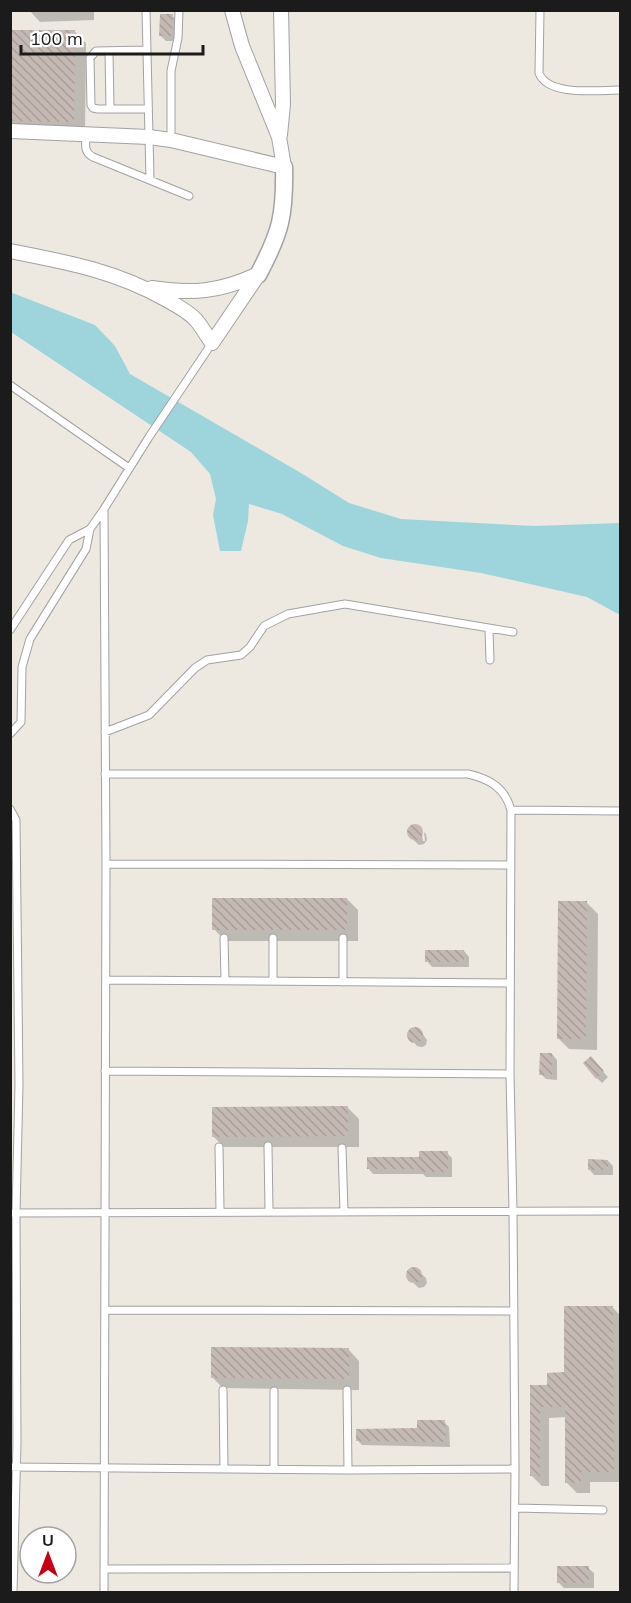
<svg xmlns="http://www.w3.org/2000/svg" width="631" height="1603" font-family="Mulish,sans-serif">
	<defs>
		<pattern id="building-back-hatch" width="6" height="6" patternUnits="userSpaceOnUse" patternTransform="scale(1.5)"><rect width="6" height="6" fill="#c5b9b3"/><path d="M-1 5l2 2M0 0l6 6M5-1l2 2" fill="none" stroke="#a99e99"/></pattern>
	</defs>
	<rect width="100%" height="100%" fill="#ede8e0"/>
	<path fill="#9ed5dd" d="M10,292l85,33 20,21 15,28 171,99 48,30 52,16 133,7 86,-3v92l-33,-18 -106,-24 -100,-15 -38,-12 -61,-32 -33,-10 -1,17 -7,30h-21l-7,-36 3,-16 -6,-25 -19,-22 -180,-120z"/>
	<path fill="#0003" d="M29,10h65v10l-54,2z
		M172,16l6,5 -1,20h-11l-5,-5z
		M10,31l65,1 11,11 -1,89h-75z
		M411,826h5l5,3 2,12h2l-1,-9 2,2 1,6 -3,4 -5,1 -10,-9 -1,-5z
		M347,899l11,11v31h-133l-11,-12z
		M587,903l11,11 -1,136 -28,-1 -11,-11z
		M464,951l5,6v10h-37l-5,-6z
		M414,1028l5,1 8,11 -1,5 -4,2 -5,-1 -9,-10 1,-5z
		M552,1054l5,6v20l-11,-1 -5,-5z
		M596,1064l12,13 -6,6 -5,-5z
		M348,1108l11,11v28h-135l-11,-11z
		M447,1153l5,5v19h-26l-3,-3h-50l-5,-6z
		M608,1161l5,5v9h-19l-5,-6z
		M416,1269l10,9 1,5 -3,4 -5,1 -10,-9 -1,-5 3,-4z
		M612,1307l8,8v167h-30v11h-13l-10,-10 -1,-66 -17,1v68h-7l-10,-10 -1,-90h18l17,-12z
		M348,1349l11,12v29l-136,-2 -11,-11z
		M444,1422l5,5 1,20 -88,-2 -5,-5 62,-10z
		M588,1568l6,5v15h-30l-5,-5z"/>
	<path fill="url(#building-back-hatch)" d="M160,14h13l-1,22h-13z
		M10,30h65l-1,92 -64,-1z
		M407 832a8 8 0 1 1 16 0a8 8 0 1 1-16 0Z
		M212,898h135v32h-135z
		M558,901h29l-1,138h-29z
		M425,950h39v12h-39z
		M407 1035a8 8 0 1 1 16 0a8 8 0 1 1-16 0Z
		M540,1053h12v22h-13z
		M591,1056l13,15 -8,8 -13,-16z
		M348,1106v30l-136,1v-30z
		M419,1151h29v21h-29v-3h-52v-12h52z
		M588,1159l20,1v10h-20z
		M406 1275a8 8 0 1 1 16 0a8 8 0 1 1-16 0Z
		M564,1306h49l1,166h-33v11h-16v-76h-25v69h-10v-91h17v-12l17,-1z
		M211,1347l138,1v31l-138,-1z
		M417,1420h28l1,22 -90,-1v-12l61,-1z
		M557,1566h32v17h-32z"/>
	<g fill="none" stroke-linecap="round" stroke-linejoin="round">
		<defs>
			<path id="service" d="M146,10l4,169
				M540,10l-1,63c9,24 60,17 81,17
				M146,50l-50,1 -6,7 1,47 2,3 5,1h50
				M109,51l1,58
				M86,134c0,10 -3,18 7,23l96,39
				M171,140v-69l7,-33 1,-28
				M10,385l119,83
				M489,629l1,31
				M10,630l59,-90 21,-11
				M105,732l44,-17 46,-47 12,-8 34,-5 9,-8 14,-21 24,-12 57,-10 168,28
				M10,734l11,-12 1,-55 8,-28 56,-90 4,-20 14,-20
				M105,774h363c22,5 37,14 43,36l-1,264 3,137 2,258 -1,123
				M10,809l6,11 3,265 -3,128 1,230 -4,149
				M511,810l109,1
				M106,864l404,1
				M224,938l1,43
				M343,938v44
				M106,980l404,3
				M273,981v-43
				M105,1071l405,3
				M268,1146l1,65
				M219,1147l1,64
				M342,1148l2,63
				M10,1213l610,-2
				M106,1310l408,1
				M223,1390l1,79
				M347,1390l1,80
				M10,1467l338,3 167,-1
				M274,1469v-78
				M515,1508l88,2
				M104,1569l409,-1
				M104,1592l2,-728 -2,-355 45,-72 63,-94"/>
			<path id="minor" d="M10,131l139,6 22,3 113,27 -5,-30 -37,-91 -10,-36
				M280,135l3,-31 -2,-94
				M10,251c56,11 106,20 155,48 11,6 23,12 31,21 6,7 11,16 16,23l46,-68
				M152,288c40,6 67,4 104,-13"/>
			<path id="tertiary" d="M258,275c23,-43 27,-60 26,-108"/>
		</defs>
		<use href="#service" stroke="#a2a2a2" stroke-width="9"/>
		<use href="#minor" stroke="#a2a2a2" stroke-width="16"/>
		<use href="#tertiary" stroke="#a2a2a2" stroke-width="19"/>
		<use href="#service" stroke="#fff" stroke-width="7"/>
		<use href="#minor" stroke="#fff" stroke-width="14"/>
		<use href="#tertiary" stroke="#fff" stroke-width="16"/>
	</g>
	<rect width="631" height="1603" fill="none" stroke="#1b1b1b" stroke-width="24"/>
	<g transform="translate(48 1555)"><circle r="28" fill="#ffffff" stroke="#a4a4a4" stroke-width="1.5"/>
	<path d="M0-4.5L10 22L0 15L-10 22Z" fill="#c60012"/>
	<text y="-9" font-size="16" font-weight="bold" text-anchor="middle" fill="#1b1b1b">U</text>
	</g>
	<path d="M21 45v9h182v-9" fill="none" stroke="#1b1b1b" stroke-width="3"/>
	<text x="30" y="45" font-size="18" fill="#1b1b1b" stroke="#ffffff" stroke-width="4.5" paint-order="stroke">100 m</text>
</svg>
